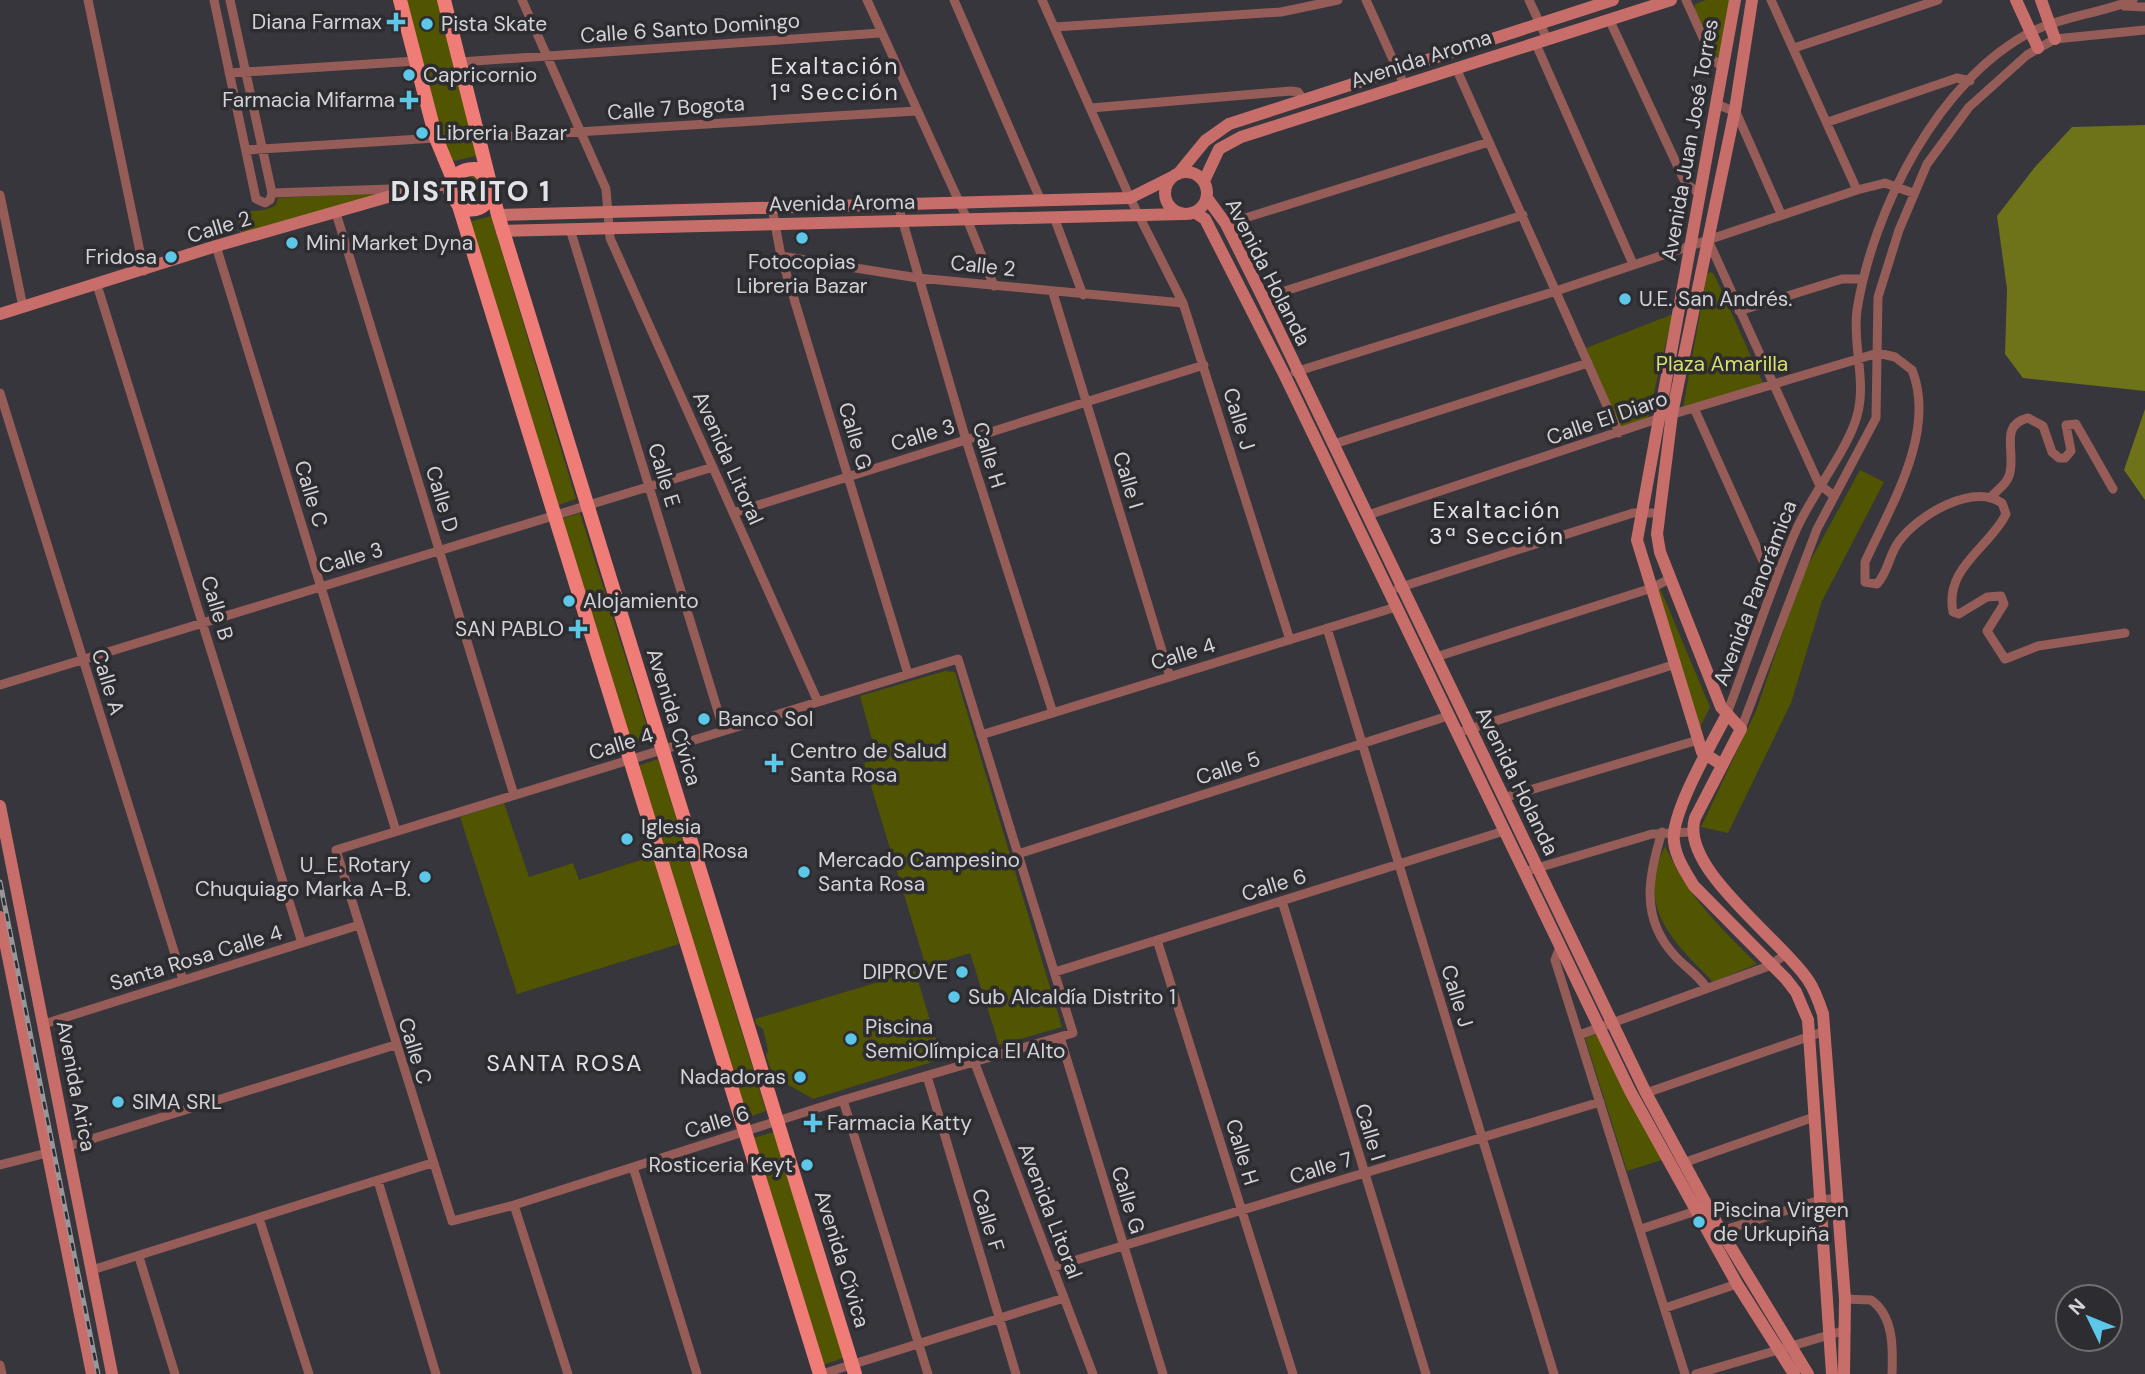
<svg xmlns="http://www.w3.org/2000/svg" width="2145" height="1374" font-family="'DM Sans',sans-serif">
	<rect width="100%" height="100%" fill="#36363c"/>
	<path fill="#515400" d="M405,0h34l39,154 -2,2 -22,5 -6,-4z
		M1706,0h25l-12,58 -5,-4 -19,-44v-6z
		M459 190a13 13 0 1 1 26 0a13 13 0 1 1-26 0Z
		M390,192l-150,43 -2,-22c14,-4 26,0 38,-8l2,-7z
		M491,216l85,283 -20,7 -87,-284z
		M1710,272l4,2 49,109 -80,25 24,-134z
		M1673,314l-26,107 -23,7 -4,-2 -34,-78z
		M1860,470l24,12 -62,119 -31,102 -63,130 -27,-6 55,-116 46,-135z
		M580,513l71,226 -20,6 -71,-226z
		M1660,588l50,119 -13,26 -43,-141z
		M945,671l10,1 107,355 -63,18 -29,-92 -44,14 -62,-204 13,-5 -17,-62z
		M658,759l108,352 -20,7 -108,-352z
		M504,803l25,74 44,-14 6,17 74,-24 26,88 -162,50 -57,-177z
		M1665,846c25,53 51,77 92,118l-44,18c-40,-41 -78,-74 -48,-136z
		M915,971l27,88 -129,40 -40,-23 -7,-20 2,-6 -5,-21 -7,-5 -1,-5z
		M1598,1033l64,127 -35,11 -42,-133z
		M774,1132l69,226 -20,7 -70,-227z"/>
	<path fill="#6e7218" d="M2145,125v266l-122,-13 -18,-24 2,-65 -10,-73 38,-49 37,-40z
		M2145,409v91l-21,-30z"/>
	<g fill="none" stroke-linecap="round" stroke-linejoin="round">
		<path stroke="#955c58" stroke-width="9" d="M88,0l56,271
			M214,0l42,199 9,4 5,-3 2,-7 -42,-193
			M522,0l84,189 4,49 208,464
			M867,0l100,219 27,67
			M954,0l87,201
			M1042,0l88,198 53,105 107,337
			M1366,0l38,84
			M1529,0l18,39
			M1686,0l27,60 10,7
			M1771,0l86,190
			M2124,6l21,1
			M1609,19l77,165 13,9
			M1055,27l226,-15 57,-12
			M1535,42l98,222
			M1794,48l144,-48
			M460,62l420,-29
			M1456,68l163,365
			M229,73l187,-12
			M1716,104l20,8 45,102
			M1091,108l200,-17 7,1 5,7
			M1828,122l129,-44 13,3
			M481,138l435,-27
			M246,150l190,-12
			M272,193l118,-4 8,5
			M0,195l23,112
			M898,205l68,235 87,273
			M772,208l9,48 127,418
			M336,213l178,582
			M1054,217l29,78
			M1226,224l263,-82
			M570,229l154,502
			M1708,240l111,244 15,12
			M216,246l180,585
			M781,256l137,22 265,25
			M97,285l205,658
			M1053,293l117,384
			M1263,298l260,-83
			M1739,311l103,-32h21
			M1295,372l261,-81 301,-101 28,-7 28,10
			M0,393l183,587
			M1694,408l68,151 16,13
			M1334,444l254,-81
			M1991,497c6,-7 15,-12 18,-21 8,-22 -11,-51 19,-58l15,8 9,26 7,6h6l6,-7 -5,-26 10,-1 37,65
			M733,513l471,-148
			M1368,515l292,-97 218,-65 17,4 17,13c25,62 -22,137 -47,192v20l12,2c12,-13 12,-31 23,-44 19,-25 72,-57 102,-37l4,11c-16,33 -62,54 -53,98l6,2 28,-17 14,-1 3,8 -17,27 18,28 33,-13 87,-13
			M1398,588l235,-75h25
			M1327,628l227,746
			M1436,657l216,-69 19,-10
			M958,659l115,374 -230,67 -329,105 -62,16 -116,-371z
			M0,685l713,-218
			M1726,716c24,-62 44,-127 71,-188 16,-35 51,-79 60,-112 10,-35 -5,-72 0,-106 16,-100 81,-231 176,-279 31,-15 68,-18 100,-31
			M1741,729l76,-200 59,-111 2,-121 21,-67 28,-66 42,-57 58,-52 28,-16 90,-9
			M1457,733l219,-69
			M981,735l415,-128
			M1503,798l195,-58
			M1662,832c-14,45 -22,86 13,124 10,11 23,19 31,31
			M1018,854l430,-138
			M1524,872l128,-38 39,-2
			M1282,901l144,473
			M1157,940l136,434
			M1560,947l-5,13 130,414
			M1055,972l449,-141
			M44,1024l315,-99
			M1579,1035l190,-69 17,-12
			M1060,1037l103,337
			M974,1061l119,313
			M927,1076l89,298
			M1646,1093l179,-62
			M843,1100l85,274
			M69,1146l326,-101
			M1683,1163l131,-46
			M0,1165l47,-12
			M633,1167l64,207
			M378,1181l58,193
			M514,1205l54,169
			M259,1218l50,156
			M1641,1229l55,-18
			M1721,1231l99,-31 17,-2
			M139,1257l36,117
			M1053,1267l547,-165
			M92,1270l340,-107
			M1845,1299l26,1c23,16 22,49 21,74
			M1665,1308l72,-24
			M0,1365l2,9
			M822,1374l242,-76
			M1696,1374l150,-44"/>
		<path stroke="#c86e6a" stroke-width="12" d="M1752,0l-17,110 -63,304 -15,120 3,18 61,155 20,22 -46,89c-16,50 86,121 113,162 7,10 11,22 15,34l22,285 -1,75
			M2016,0l22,48
			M2041,0l14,39
			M1165 193a21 21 0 1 1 42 0a21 21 0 1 1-42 0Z
			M1178,174l27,-33 24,-17 384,-124
			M1204,181l15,-32 22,-12 430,-137
			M1207,198l19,26 37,74 383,795 75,138 87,143
			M1194,212l11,7 80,157 345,715 107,193 57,90
			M498,215l632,-17 42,-21
			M502,231l681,-17
			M0,314l216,-68 182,-52 53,-11
			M1726,716c-14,27 -56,98 -52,126 2,16 12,31 20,44l92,93 10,13 12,28 24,354
			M1722,765l-20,-13 -65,-212 98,-540
			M0,806l112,568
			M0,917l92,457"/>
		<path stroke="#ef7c77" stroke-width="14" d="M400,0l36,138 17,41
			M444,0l54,215 357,1159
			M490,181l-14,-12c-15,-1 -24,7 -26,22l9,15c15,8 27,2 33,-13
			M459,206l361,1168"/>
		<defs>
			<path id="rail" d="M0,882l98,492"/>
		</defs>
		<use href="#rail" stroke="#96969b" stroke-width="5"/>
		<use href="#rail" stroke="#2c2c31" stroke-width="2.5" stroke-dasharray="8" stroke-linecap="butt"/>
	</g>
	<g fill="#5cc7e7" stroke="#2c2c31" stroke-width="2.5">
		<path d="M392.5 11.5h7v7h7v7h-7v7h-7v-7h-7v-7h7z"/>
		<circle cx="427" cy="24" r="7"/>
		<circle cx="409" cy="75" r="7"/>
		<path d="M405.5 89.5h7v7h7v7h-7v7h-7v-7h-7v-7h7z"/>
		<circle cx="422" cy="133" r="7"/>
		<circle cx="802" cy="238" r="7"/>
		<circle cx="292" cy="243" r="7"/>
		<circle cx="171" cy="257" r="7"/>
		<circle cx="1625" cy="299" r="7"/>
		<circle cx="569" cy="601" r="7"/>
		<path d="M574.5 618.5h7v7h7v7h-7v7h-7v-7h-7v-7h7z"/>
		<circle cx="704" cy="719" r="7"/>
		<path d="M770.5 752.5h7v7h7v7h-7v7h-7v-7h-7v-7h7z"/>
		<circle cx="627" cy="839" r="7"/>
		<circle cx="804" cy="872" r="7"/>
		<circle cx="425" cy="877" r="7"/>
		<circle cx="962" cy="972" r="7"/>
		<circle cx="954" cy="997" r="7"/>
		<circle cx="851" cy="1039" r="7"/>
		<circle cx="800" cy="1077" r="7"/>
		<circle cx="118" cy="1102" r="7"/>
		<path d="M809.5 1112.5h7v7h7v7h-7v7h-7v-7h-7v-7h7z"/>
		<circle cx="807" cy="1165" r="7"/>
		<circle cx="1699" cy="1222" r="7"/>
	</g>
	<g text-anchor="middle" stroke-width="7" stroke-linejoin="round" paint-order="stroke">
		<g font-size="21" fill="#d3d3d7" stroke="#2c2c31" text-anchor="start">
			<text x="382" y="29" text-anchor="end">Diana Farmax</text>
			<text x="441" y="31">Pista Skate</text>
			<text x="423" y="82">Capricornio</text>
			<text x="395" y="107" text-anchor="end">Farmacia Mifarma</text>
			<text x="436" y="140">Libreria Bazar</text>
			<text x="306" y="250">Mini Market Dyna</text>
			<text x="157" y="264" text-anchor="end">Fridosa</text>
			<text x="802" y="269" text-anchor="middle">Fotocopias<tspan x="802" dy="24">Libreria Bazar</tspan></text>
			<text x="1639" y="306">U.E. San Andrés.</text>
			<text x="583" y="608">Alojamiento</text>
			<text x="564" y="636" text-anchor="end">SAN PABLO</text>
			<text x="718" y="726">Banco Sol</text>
			<text x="790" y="758">Centro de Salud<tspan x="790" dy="24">Santa Rosa</tspan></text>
			<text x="641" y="834">Iglesia<tspan x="641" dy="24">Santa Rosa</tspan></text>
			<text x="818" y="867">Mercado Campesino<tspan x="818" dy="24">Santa Rosa</tspan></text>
			<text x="411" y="872" text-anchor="end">U_E. Rotary<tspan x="411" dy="24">Chuquiago Marka A-B.</tspan></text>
			<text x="948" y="979" text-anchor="end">DIPROVE</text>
			<text x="968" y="1004">Sub Alcaldía Distrito 1</text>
			<text x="865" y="1034">Piscina<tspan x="865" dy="24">SemiOlímpica El Alto</tspan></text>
			<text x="786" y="1084" text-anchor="end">Nadadoras</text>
			<text x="132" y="1109">SIMA SRL</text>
			<text x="827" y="1130">Farmacia Katty</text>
			<text x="793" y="1172" text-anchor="end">Rosticeria Keyt</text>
			<text x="1713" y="1217">Piscina Virgen<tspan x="1713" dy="24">de Urkupiña</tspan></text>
		</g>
		<g font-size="21" fill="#d3d3d7" stroke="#2c2c31">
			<text transform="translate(690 28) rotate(-4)" y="7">Calle 6 Santo Domingo</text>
			<text transform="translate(1421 59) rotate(-18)" y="7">Avenida Aroma</text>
			<text transform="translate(676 108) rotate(-4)" y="7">Calle 7 Bogota</text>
			<text transform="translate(1690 140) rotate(-80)" y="7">Avenida Juan José Torres</text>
			<text transform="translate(842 203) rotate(-1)" y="7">Avenida Aroma</text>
			<text transform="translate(219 227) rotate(-17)" y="7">Calle 2</text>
			<text transform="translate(983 266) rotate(6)" y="7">Calle 2</text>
			<text transform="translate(1268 272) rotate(63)" y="7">Avenida Holanda</text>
			<text transform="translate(1607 418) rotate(-19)" y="7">Calle El Diaro</text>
			<text transform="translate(1239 419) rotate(73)" y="7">Calle J</text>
			<text transform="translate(923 435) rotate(-17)" y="7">Calle 3</text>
			<text transform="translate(855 436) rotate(73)" y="7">Calle G</text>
			<text transform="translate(989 455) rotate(73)" y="7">Calle H</text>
			<text transform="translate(728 458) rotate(66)" y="7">Avenida Litoral</text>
			<text transform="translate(664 475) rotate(73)" y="7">Calle E</text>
			<text transform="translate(1128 480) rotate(73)" y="7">Calle I</text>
			<text transform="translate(311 494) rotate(73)" y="7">Calle C</text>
			<text transform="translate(442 499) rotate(73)" y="7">Calle D</text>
			<text transform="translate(351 558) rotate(-16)" y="7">Calle 3</text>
			<text transform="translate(1755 593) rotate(-69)" y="7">Avenida Panorámica</text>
			<text transform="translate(217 608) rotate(73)" y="7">Calle B</text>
			<text transform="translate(1183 654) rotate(-17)" y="7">Calle 4</text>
			<text transform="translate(108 682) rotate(73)" y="7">Calle A</text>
			<text transform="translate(674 717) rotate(73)" y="7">Avenida Cívica</text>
			<text transform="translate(621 744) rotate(-17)" y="7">Calle 4</text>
			<text transform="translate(1228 768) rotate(-18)" y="7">Calle 5</text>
			<text transform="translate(1517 781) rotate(64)" y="7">Avenida Holanda</text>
			<text transform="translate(1274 885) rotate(-17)" y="7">Calle 6</text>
			<text transform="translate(196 958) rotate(-17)" y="7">Santa Rosa Calle 4</text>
			<text transform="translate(1457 996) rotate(73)" y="7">Calle J</text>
			<text transform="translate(415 1051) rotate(73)" y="7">Calle C</text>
			<text transform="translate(76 1086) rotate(79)" y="7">Avenida Arica</text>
			<text transform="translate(717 1122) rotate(-17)" y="7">Calle 6</text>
			<text transform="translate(1370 1132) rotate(73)" y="7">Calle I</text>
			<text transform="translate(1242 1152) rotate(73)" y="7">Calle H</text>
			<text transform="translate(1321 1168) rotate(-17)" y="7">Calle 7</text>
			<text transform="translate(1128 1200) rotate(73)" y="7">Calle G</text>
			<text transform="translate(1050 1211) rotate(69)" y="7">Avenida Litoral</text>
			<text transform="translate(988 1220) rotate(73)" y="7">Calle F</text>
			<text transform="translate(842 1259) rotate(73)" y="7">Avenida Cívica</text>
		</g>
		<g font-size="21" fill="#d8df6d" stroke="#2c2c31">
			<text x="1722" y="371">Plaza Amarilla</text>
		</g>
		<g font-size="23" letter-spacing="2" fill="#e2e2e9" stroke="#2c2c31">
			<text x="835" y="74">Exaltación<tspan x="835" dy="26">1ª Sección</tspan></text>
			<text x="1497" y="518">Exaltación<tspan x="1497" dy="26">3ª Sección</tspan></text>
			<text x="565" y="1071">SANTA ROSA</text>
		</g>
		<g font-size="28" font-weight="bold" letter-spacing="2" fill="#e2e2e9" stroke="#2c2c31">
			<text x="471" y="201">DISTRITO 1</text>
		</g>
	</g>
	<g transform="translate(2089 1318) rotate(313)"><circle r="33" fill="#2c2c31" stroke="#6f6f73" stroke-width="2"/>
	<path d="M0-5L12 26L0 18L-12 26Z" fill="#5cc7e7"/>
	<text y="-10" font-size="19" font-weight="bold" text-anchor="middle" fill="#d3d3d7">N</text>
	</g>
</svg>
